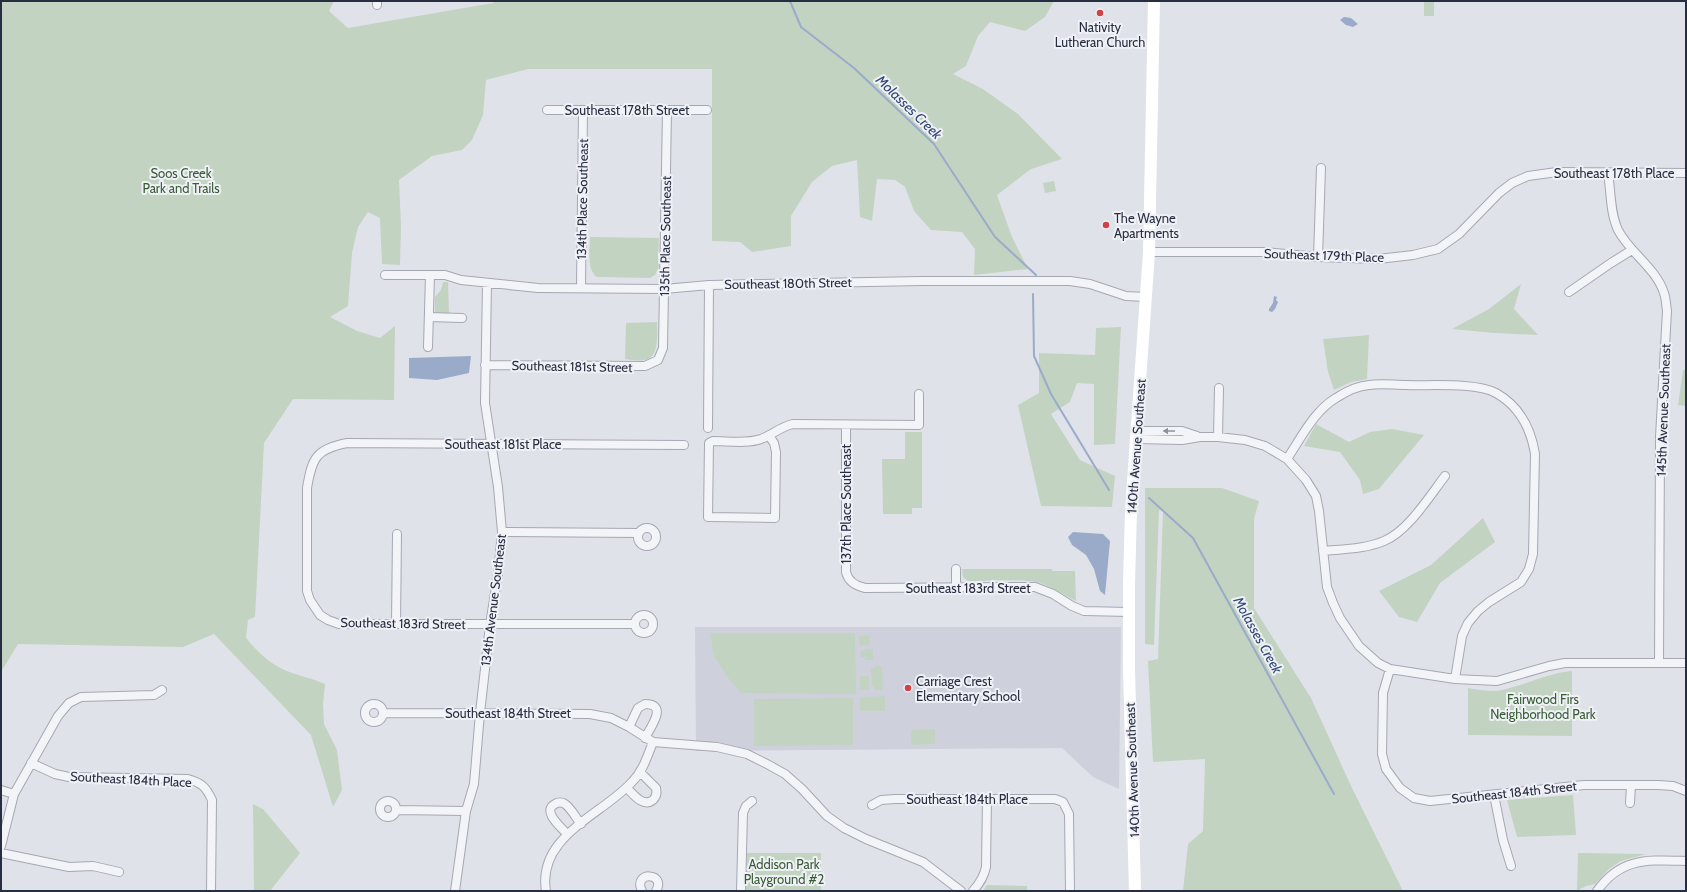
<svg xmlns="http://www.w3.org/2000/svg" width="1687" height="892" font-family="Cabin,sans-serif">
	<rect width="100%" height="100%" fill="#e0e2e9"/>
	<path fill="#ced1db" d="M695,627h426l-2,162 -26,-12 -31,-29 -366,3z"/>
	<path fill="#c3d3c1" d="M1,1h333l-5,10 19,17 145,-25 1,-2h560l-9,16 -20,14 -35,-9 -12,14 -12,30 -13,8 30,15 35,25 44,45 -31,10 -34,26 15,42 16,32 -54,6 1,-26 -13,-17 -31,-2 -17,-19 -9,-24 -10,-7 -18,-1 -5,42 -12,-4 -3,-57 -25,6 -20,16 -21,34v30l-39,6 -12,-10 -28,-1v-172h-184l-42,11 -3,35 -11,25 -10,10 -30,6 -33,24 2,46 -1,39 -18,-1 -2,-46 -12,-6 -10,15 -6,26 -4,53 -18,11 27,14 23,7 15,-12 -1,74 -101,-1 -29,44 -9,174 -7,3 -2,18c12,14 23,26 41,33 12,5 25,7 38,13l-2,21 1,19 13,26 5,40 -9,17 -22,-72 -97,-101 -31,13 -165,-3 -17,28z
		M1424,1h10v15h-10z
		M1054,181l2,10 -11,2 -2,-10z
		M590,237l69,1 -1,21 1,8 -4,8 -5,3 -53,-1c-11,-8 -7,-28 -7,-40z
		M443,282h5l1,32h-10l-4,-2v-15l6,-7z
		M1521,284l-7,25 24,26 -44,-2 -42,-4 37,-20z
		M657,322c0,11 3,35 -12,38 -6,1 -14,0 -20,-1l1,-36z
		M1121,327l-6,117 -21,1v-61l-17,-1 -7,19 -19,12 29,46 35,16 -3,31 -71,-1 -23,-101 21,-12v-40l56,2 1,-27z
		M1369,335l-2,44 -16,3 -17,8 -6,-18 -5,-33z
		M1683,370h3v36l-8,-1z
		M1316,424l33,18 21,-10 22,-3 32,6 -45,54 -16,5 -3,-14 -20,-28 -36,-6z
		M905,432h17v76h-10v6h-29l-1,-55h23z
		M1145,488h77l37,13 -5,18v89l57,90 41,90 51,103h-220l5,-47 15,-13 2,-72 -52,3 -5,-101 10,-2 5,-148 -4,-1 -5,135 -9,-1z
		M1483,518l12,24 -55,41 -23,39 -18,-5 -20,-26 52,-26z
		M962,569h90v2h23l1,30c-11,-5 -21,-13 -33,-17 -16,-6 -56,-3 -75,-3l-5,-4z
		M710,633h145l1,61 -115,-1 -13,-15 -14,-22z
		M869,635l1,10 -10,1 -1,-10z
		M865,649h8v11h-8v-3h-4l-1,-6h5z
		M875,666h7l1,24h-9v-5h-2l-1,-17h4z
		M1572,671v65l-104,-1v-47c11,2 23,4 34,2 24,-5 45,-17 70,-19z
		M860,676h9v11h1l-1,3h-9z
		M885,696v15h-25v-14z
		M853,698v47l-99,1v-47z
		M935,729v15l-24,1v-15z
		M1573,795l3,40 -59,2 -10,-37z
		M253,804l10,5 37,44 -30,38h-16z
		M747,853h74v38h-75z
		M1578,853l68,1 -25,7 -12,8 -14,15 -9,2 -9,5z
		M987,885l40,1v5h-44z"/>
	<path fill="#9aabca" d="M1344,17l7,1 7,6 -5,3 -7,-2 -6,-5z
		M1274,296l3,1 -1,3 2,2 -3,7 -3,3 -3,-1v-2l4,-6z
		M471,356l-2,17 -32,7 -28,-2v-20z
		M1073,532l30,2 7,7 -5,54 -5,-4 -6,-22 -8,-14 -14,-10 -4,-8z"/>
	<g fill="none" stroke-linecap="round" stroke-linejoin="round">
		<path stroke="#9aabca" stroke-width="2" d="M790,1l11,26 53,41 80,76 61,93 41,38
			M1033,294l1,62 17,38 58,96
			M1149,498l44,40 141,256"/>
		<defs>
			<path id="minor" d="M377,5v-4
				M547,110h160
				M1608,173c3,18 2,40 10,57 12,23 38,38 46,63 2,5 2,12 3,18l-7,126 -1,226
				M1149,252h114l55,5 60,2 35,-4 25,-6 21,-15 40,-41 13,-10 16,-7 29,-4 129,1
				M1318,257l3,-89
				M385,275h60l16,5 77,8 126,1 45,-4 213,-4h148l20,3 36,12 20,1
				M581,288l2,-178
				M1569,292l42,-29 21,-13
				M429,317l33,1
				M428,347l2,-72
				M485,365l160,1 13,-6 5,-12 4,-238
				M846,425v147c2,9 10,14 19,16l170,-1 18,7 19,12 12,5 45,1
				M708,428l1,-143
				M1137,431h45l15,5
				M769,436l5,7 2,9 -1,66 -67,-1 1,-74 4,-2c15,0 34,3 48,-2 11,-4 19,-12 32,-15l126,1v-31
				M1218,437l1,-49
				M1137,439l45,1 18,-3h18l27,3 20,6 22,13 19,21 10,16 3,15 8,76 6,16 7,15 19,28 19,17 12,6 65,10 42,2 52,-15 16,-3h121
				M1287,459c14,-21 27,-48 49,-61 9,-6 22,-12 33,-13 12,-2 25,0 37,0 23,1 70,-3 90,8 23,13 35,36 39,61l-2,100 -4,15 -8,13 -32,20 -11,9 -10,12 -6,13 -7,43
				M638 537a9 9 0 1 1 18 0a9 9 0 1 1-18 0Z
				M502,532l137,1
				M1323,551c20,-2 42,-2 61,-10 24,-10 45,-44 61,-65
				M956,569v19
				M635 624a9 9 0 1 1 18 0a9 9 0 1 1-18 0Z
				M396,624l1,-90
				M635,624h-296l-11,-4 -8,-5 -10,-15 -3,-9v-103c5,-30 9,-39 40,-45l337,2
				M1390,669l-7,24 -1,61 4,15 14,19 14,10 16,3 154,-16h74l15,1 13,5
				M365 713a9 9 0 1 1 18 0a9 9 0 1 1-18 0Z
				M383,713l207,1 21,4 18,9 24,15 64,5 30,7 20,10 18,10 17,15 25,27 17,12 22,11 57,23 38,29
				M629,727l9,-19 7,-4c24,0 5,24 0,34
				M31,763l24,11 14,3 119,2c14,4 18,8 24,21l-1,91
				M627,788c6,6 16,20 26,12 4,-4 4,-8 3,-12l-15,-15
				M1,790l13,4
				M1494,795l9,45 8,26
				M380 809a8 8 0 1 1 16 0a8 8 0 1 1-16 0Z
				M1630,803l1,-18
				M872,805l9,-5 14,-1h160l8,3 6,12 1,77
				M397,810l69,1
				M567,834c-5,-6 -26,-23 -12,-30 3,-2 7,-2 10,0 6,4 11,14 16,20
				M1,846l13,-52 44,-78 11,-13 12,-6 73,-2 8,-5
				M1,853l68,14 24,-1 26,6
				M455,891l11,-80 8,-27 6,-71 10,-88 8,-51 4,-42 -4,-45 -13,-84 2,-120
				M546,891c-9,-55 56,-76 86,-109 11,-11 15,-25 21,-40
				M642,891c-10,-20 25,-19 14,0
				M741,891l2,-78 3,-7 6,-5
				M973,891c7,-8 11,-14 13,-24l1,-68
				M1597,891c24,-34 51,-31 89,-30"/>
		</defs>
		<use href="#minor" stroke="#a5a8b3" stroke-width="10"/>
		<use href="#minor" stroke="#f3f4f7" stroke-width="8"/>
		<path stroke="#fff" stroke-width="12" d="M1135,891l-6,-221v-87l2,-72 18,-259 5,-251"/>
	</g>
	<defs><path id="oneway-solid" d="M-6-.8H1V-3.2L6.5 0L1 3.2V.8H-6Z"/></defs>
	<use fill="#8e919c" href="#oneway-solid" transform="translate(1169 431) rotate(180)"/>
	<g fill="#d04247" stroke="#eff1f6" stroke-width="1.5">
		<circle cx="1100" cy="13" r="4"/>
		<circle cx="1106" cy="225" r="4"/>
		<circle cx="908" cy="688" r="4"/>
	</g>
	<g text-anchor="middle" stroke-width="4" stroke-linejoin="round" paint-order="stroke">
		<g font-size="13" fill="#282e41" stroke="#eff1f6" text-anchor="start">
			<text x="1100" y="32" text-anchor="middle">Nativity<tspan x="1100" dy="15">Lutheran Church</tspan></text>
			<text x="1114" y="223">The Wayne<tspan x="1114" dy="15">Apartments</tspan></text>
			<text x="916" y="686">Carriage Crest<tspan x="916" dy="15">Elementary School</tspan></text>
		</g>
		<g font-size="13" fill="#282e41" stroke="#eff1f6">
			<text x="627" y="115">Southeast 178th Street</text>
			<text x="1614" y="178">Southeast 178th Place</text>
			<text transform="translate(582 199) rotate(-89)" y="5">134th Place Southeast</text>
			<text transform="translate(665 236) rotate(-89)" y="5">135th Place Southeast</text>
			<text transform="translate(1324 255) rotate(2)" y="5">Southeast 179th Place</text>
			<text transform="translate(788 283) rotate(-1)" y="5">Southeast 180th Street</text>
			<text transform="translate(572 366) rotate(1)" y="5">Southeast 181st Street</text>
			<text transform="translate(1663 410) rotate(-88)" y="5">145th Avenue Southeast</text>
			<text x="503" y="449">Southeast 181st Place</text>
			<text transform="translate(1136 446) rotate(-86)" y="5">140th Avenue Southeast</text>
			<text transform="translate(846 504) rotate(-90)" y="5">137th Place Southeast</text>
			<text x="968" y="593">Southeast 183rd Street</text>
			<text transform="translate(493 600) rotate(-83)" y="5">134th Avenue Southeast</text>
			<text transform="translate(403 623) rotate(1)" y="5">Southeast 183rd Street</text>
			<text x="508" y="718">Southeast 184th Street</text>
			<text transform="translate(1132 770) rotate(-92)" y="5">140th Avenue Southeast</text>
			<text transform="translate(131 779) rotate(3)" y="5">Southeast 184th Place</text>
			<text transform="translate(1514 792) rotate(-6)" y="5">Southeast 184th Street</text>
			<text x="967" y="804">Southeast 184th Place</text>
		</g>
		<g font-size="13" fill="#385d35" stroke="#eff1f6">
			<text x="181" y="178">Soos Creek<tspan x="181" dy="15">Park and Trails</tspan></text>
			<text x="1543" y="704">Fairwood Firs<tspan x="1543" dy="15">Neighborhood Park</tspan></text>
			<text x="784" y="869">Addison Park<tspan x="784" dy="15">Playground #2</tspan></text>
		</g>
		<g font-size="14" font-style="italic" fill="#314875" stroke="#eff1f6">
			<text transform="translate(909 107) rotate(44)" y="5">Molasses Creek</text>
			<text transform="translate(1258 635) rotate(61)" y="5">Molasses Creek</text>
		</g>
	</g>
	<rect width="1687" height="892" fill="none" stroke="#282e41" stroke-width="4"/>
</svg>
